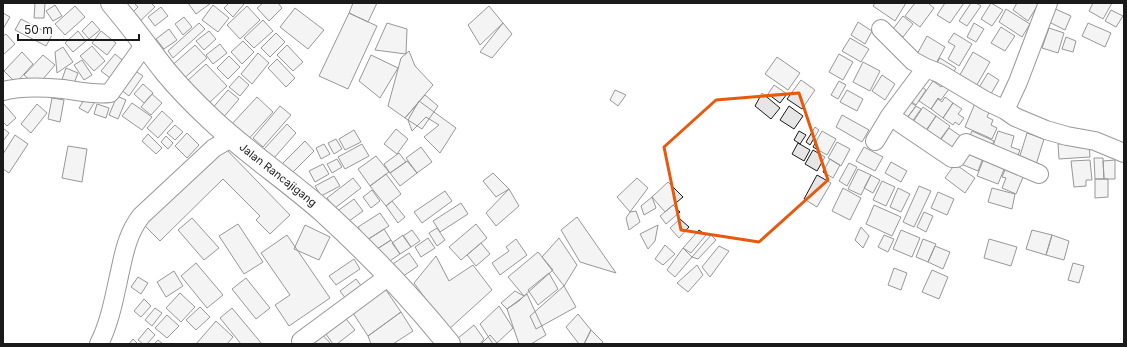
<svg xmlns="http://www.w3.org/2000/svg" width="1127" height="347" font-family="Inter,sans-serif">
	<rect width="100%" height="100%" fill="#fff"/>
	<path fill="#e6e6e6" stroke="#1a1a1a" d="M35,3h10l-1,15h-10z
		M134,3h17l4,4 -18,17 -8,-8 9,-9z
		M188,3h23l-15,11z
		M229,3h14l1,1 -11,13 -9,-9z
		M263,3h15l4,5 -13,13 -12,-13z
		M353,3h24l-9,19 -19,-9z
		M875,3h31l-11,18 -22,-15z
		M915,3h13l6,5 -14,19 -15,-11z
		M945,3h19l-14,20 -13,-8z
		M971,3h5l5,3 -14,20 -8,-5z
		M991,3l12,7 -11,16 -11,-7z
		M1017,3h22l-11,18 -15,-11z
		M1093,3h19l-9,16 -14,-8z
		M55,5l7,11 -9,5 -7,-10z
		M213,5l16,13 -11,14 -16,-12z
		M75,6l10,11 -20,18 -10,-11z
		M247,6l13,14 -20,19 -13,-14z
		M489,6l14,17 -23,22 -12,-20z
		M161,7l7,9 -13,10 -7,-9z
		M1051,7l20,9 -6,14 -20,-10z
		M295,8l29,22 -16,19 -28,-22z
		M1006,9l24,15 -8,13 -23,-15z
		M1111,10l12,6 -7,11 -11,-6z
		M3,13l7,4 -7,12z
		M349,13l28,13 -29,63 -29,-13z
		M903,16l10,8 -10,13 -10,-8z
		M184,17l8,10 -9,8 -8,-11z
		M21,19l31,16 -6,11 -31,-16z
		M263,20l10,11 -19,17 -10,-10z
		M92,21l8,9 -11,9 -7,-8z
		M858,22l14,9 -7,13 -14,-9z
		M199,23l6,6 -32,29 -5,-7z
		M387,23l20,6 -1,25 -31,-4z
		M503,23l9,11 -20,24 -12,-6z
		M974,23l10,6 -8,13 -9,-5z
		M1088,23l23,10 -6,14 -23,-11z
		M1001,27l14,9 -10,15 -14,-8z
		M1049,28l15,5 -6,20 -16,-5z
		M169,29l8,11 -13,9 -8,-10z
		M78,31l8,10 -13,11 -8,-9z
		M101,31l15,12 -9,12 -15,-12z
		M209,31l7,8 -12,11 -8,-9z
		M276,33l9,9 -15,15 -9,-9z
		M954,33l18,11 -13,22 -11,-7 7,-13 -7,-4z
		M6,34l9,10 -12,11v-19z
		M927,36l18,11 -11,20 -18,-11z
		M1066,37l10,4 -3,11 -11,-3z
		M850,38l19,11 -8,13 -19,-11z
		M243,41l11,11 -12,12 -11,-12z
		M220,44l7,9 -14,11 -7,-9z
		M195,45l12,13 -26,23 -12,-13z
		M287,45l16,17 -10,9 -16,-16z
		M92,46l13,15 -11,10 -14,-15z
		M63,47l10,15 -16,11 -2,-21z
		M409,51l6,15 18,19 -28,33 -17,-12 13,-48z
		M22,52l11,12 -17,19 -12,-12z
		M973,52l17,10 -16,28 -17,-10z
		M258,53l11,10 -17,21 -11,-10z
		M115,54l12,10 -13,17 -13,-10z
		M839,54l14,8 -10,18 -14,-8z
		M43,55l12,10 -18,21 -13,-11z
		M371,55l27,13 -18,30 -21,-17z
		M229,56l11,11 -12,12 -11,-11z
		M777,57l23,16 -12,17 -23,-16z
		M940,58l16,10 -6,10 -16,-10z
		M277,59l18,19 -9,9 -18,-19z
		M82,60l10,15 -8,5 -10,-15z
		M863,62l17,9 -10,20 -17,-9z
		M206,64l21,22 -20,19 -21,-23z
		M66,68l12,5 -6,16 -12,-4z
		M131,68l12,8 -14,20 -12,-9z
		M988,73l11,7 -11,19 -12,-7z
		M882,75l13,9 -10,16 -13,-9z
		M239,76l10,9 -9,11 -11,-9z
		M801,80l14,10 -13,19 -15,-10z
		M839,81l7,4 -8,14 -7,-4z
		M933,81l8,6 2,-2 6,4 -8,11 -3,-2 -7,11 -12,-8z
		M916,82l10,8 -10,15 -11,-8z
		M143,84l10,9 -9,10 -10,-9z
		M774,85l13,9 -7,9 -12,-9z
		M228,90l11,9 -17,20 -11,-9z
		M615,90l11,5 -8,11 -8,-6z
		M847,90l16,9 -6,12 -17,-9z
		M762,93l18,15 -9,11 -16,-13z
		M152,94l10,9 -11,12 -10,-8z
		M87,95l9,5 -8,13 -9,-5z
		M425,95l13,11 -16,23 -17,-11z
		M117,96l9,4 -8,19 -9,-4z
		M257,97l16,15 -27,30 -16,-16z
		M945,97l8,6 -10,15 -12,-9 7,-10 4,3z
		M52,98l12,2 -4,22 -12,-3z
		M907,100l9,6 -12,16 -8,-5z
		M419,101l37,27 -16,25 -16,-16 15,-12 -13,-8 -14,14 -4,-11z
		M976,101l15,7 -4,9 6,3 -2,5 6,3 -5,11 -27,-12z
		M3,103l13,15 -9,8 -4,-4z
		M132,103l20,14 -10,13 -20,-14z
		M953,103l9,6 -4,5 6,4 -5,7 -4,-3 -2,3 -10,-7z
		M37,104l10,9 -16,20 -10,-9z
		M97,104l12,4 -3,10 -12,-4z
		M280,106l11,9 -28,32 -10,-9z
		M789,106l14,10 -9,13 -14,-9z
		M916,106l5,3 -12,17 -5,-4z
		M923,107l13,9 -14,20 -13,-8z
		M162,111l11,10 -15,17 -11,-10z
		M842,115l27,15 -7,12 -26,-15z
		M936,116l14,10 -14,19 -13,-9z
		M287,124l9,9 -22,25 -10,-9z
		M175,125l8,7 -8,8 -8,-7z
		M815,127l4,3 -9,15 -4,-3z
		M3,128l6,5 -6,8z
		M949,128l13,9 -12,17 -13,-9z
		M396,129l12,10 -11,15 -13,-10z
		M354,130l7,12 -16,8 -6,-11z
		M799,131l7,4 -6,9 -6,-4z
		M822,131l14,8 -9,16 -14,-8z
		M972,131l22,10 -5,11 -22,-9z
		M998,131l16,5 -3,11 9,3 -4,11 -25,-9z
		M187,133l12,12 -12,13 -12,-12z
		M1027,133l17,6 -9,29 -17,-6z
		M148,134l14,14 -6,6 -14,-13z
		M15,135l13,9 -19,29 -6,-4v-15z
		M166,136l7,7 -5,6 -7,-7z
		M336,139l6,10 -8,5 -6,-11z
		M305,141l9,10 -26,26 -9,-10z
		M837,142l13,7 -9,17 -13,-8z
		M1089,142l1,15 -31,2 -1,-15z
		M798,143l12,7 -6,11 -12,-7z
		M324,144l6,10 -9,5 -5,-11z
		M362,144l7,12 -24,13 -7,-12z
		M68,146l19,3 -5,33 -20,-4z
		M223,146l67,69 -20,19 -14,-14 4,-4 -37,-37 -63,62 -17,-17z
		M968,146l17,7 -7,18 -17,-7z
		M421,147l11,15 -15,11 -11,-15z
		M864,147l19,10 -8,14 -19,-10z
		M813,150l12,7 -8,14 -12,-7z
		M399,153l7,9 -16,11 -6,-9z
		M986,153l21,9 -9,22 -21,-8z
		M376,156l13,16 -19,14 -12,-17z
		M1094,158h9l1,21h-9z
		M337,159l5,8 -10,6 -5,-9z
		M830,159l10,6 -7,13 -10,-6z
		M1090,160l2,20h-6v6l-12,1 -3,-26z
		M1115,160v19h-11l-1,-18z
		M407,161l10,12 -17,13 -10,-13z
		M891,162l16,9 -6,11 -16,-9z
		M849,163l8,4 -10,19 -8,-5z
		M1008,163l18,7 -10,24 -14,-6 4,-10 -4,-1z
		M323,164l6,10 -14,8 -6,-11z
		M955,164l20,14 -10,15 -20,-15z
		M858,169l13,6 -10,20 -13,-6z
		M493,173l16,16 -13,8 -13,-16z
		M386,174l15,20 -15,12 -16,-20z
		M817,175l14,8 -14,24 -13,-8z
		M871,175l9,5 -7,13 -9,-5z
		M334,176l6,10 -19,10 -6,-10z
		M353,178l8,10 -26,20 -8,-10z
		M637,178l11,10 -18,24 -13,-15z
		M1095,179h13v18l-13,1z
		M882,181l13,6 -9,19 -13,-6z
		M668,182l15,15 -18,15 -13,-15z
		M919,186l12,5 -17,36 -11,-5z
		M843,188l18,10 -11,22 -18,-9z
		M898,188l12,6 -9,18 -11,-5z
		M992,188l23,6 -3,15 -24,-7z
		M509,189l10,17 -23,20 -10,-13z
		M372,190l8,11 -9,7 -8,-11z
		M445,191l7,10 -30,22 -8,-11z
		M938,192l16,7 -7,16 -16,-7z
		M652,197l4,11 -12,7 -3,-9z
		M354,199l9,12 -18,13 -9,-12z
		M392,201l13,16 -7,6 -12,-17z
		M461,203l7,11 -28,18 -7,-11z
		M673,205l7,7 -14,12 -6,-8z
		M874,205l27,12 -9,19 -26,-12z
		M636,211l4,11 -11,8 -3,-12 4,-6z
		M924,212l9,4 -7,16 -9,-5z
		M380,213l9,13 -22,14 -9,-13z
		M577,217l39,56 -36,-11 -19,-32z
		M192,218l27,30 -15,12 -26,-30z
		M680,219l9,8 -10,11 -9,-10z
		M238,224l25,38 -19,12 -25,-38z
		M476,224l11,14 -26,22 -12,-13z
		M305,225l25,12 -11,23 -25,-11z
		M658,225l-3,16 -7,8 -8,-15z
		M861,227l8,9 -6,12 -8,-8z
		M437,228l8,12 -8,6 -8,-13z
		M384,229l7,11 -17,11 -7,-11z
		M412,230l8,11 -9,6 -8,-11z
		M699,230l7,5 -15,18 -8,-5z
		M901,230l19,8 -8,19 -19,-8z
		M1032,230l20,5 -6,20 -20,-6z
		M287,235l43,63 -41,28 -14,-21 15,-10 -29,-42z
		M403,235l8,12 -11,7 -8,-11z
		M711,235l5,5 -18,19 -6,-2z
		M884,235l10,4 -6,13 -10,-5z
		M1052,235l17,6 -5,19 -18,-5z
		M428,238l7,10 -14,9 -6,-10z
		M559,238l18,27 -13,21 -22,-29z
		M516,239l11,16 -27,20 -8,-12 17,-12 -3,-4z
		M923,239l13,5 -8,18 -12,-5z
		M989,239l28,8 -6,19 -27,-8z
		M391,240l9,14 -16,11 -10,-14z
		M481,243l9,11 -14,12 -9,-11z
		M665,245l10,9 -12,11 -8,-6z
		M719,246l10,5 -19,26 -8,-10z
		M935,246l15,6 -7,17 -15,-7z
		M683,248l9,9 -17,20 -8,-7z
		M538,252l15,18 -29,26 -16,-19z
		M409,253l9,13 -19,13 -9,-13z
		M436,256l13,25 24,-16 19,25 -44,40 -34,-47z
		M354,259l6,10 -24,16 -7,-9z
		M196,263l27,32 -16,13 -26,-32z
		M1073,263l11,3 -5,17 -11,-3z
		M697,265l6,10 -15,17 -11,-9z
		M894,268l13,5 -6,17 -13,-5z
		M932,270l16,7 -9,22 -17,-7z
		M174,271l9,15 -17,11 -9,-15z
		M549,273l9,16 -20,16 -10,-15z
		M138,277l10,6 -7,11 -10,-7z
		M246,278l24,30 -14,11 -24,-30z
		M356,279l6,8 -16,12 -6,-8z
		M564,286l12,21 -40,22 -6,-13z
		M384,287l17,25 -33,24 -17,-26z
		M515,291l9,5 -5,5 -12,8 -6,-6z
		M180,293l15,14 -14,15 -15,-14z
		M527,294l19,41 -15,9h-12l-12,-35z
		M144,299l7,7 -10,11 -7,-6z
		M499,306l14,22 -17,16h-3l-13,-20z
		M200,307l10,10 -14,13 -10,-10z
		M155,308l7,5 -10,13 -7,-6z
		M232,308l30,36h-21l-21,-26z
		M401,312l12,19 -20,13h-22l-3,-8z
		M578,314l13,16 -7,14h-5l-13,-17z
		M167,315l12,11 -12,12 -12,-10z
		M343,315l12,15 -18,14h-4l-10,-14z
		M216,321l17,16 -6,7h-31z
		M474,325l10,14 -4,5h-18l-5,-5z
		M148,328l7,7 -8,9h-4l-5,-4z
		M591,330l12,12 -2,2h-17z
		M321,333l10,11h-24z
		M490,335l8,9h-17z
		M133,339l5,5h-9z
		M158,340l5,4h-9z"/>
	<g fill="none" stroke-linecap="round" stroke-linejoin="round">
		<defs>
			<path id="minor" d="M881,29l32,32 13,7
				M3,91c19,-5 40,-4 60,-2 15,2 31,6 47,4l35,-49
				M1005,110l10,7 31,13 21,6 28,5 29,12
				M890,116l62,42h4l10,-15 73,31
				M875,141l15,-25 36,-48 13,5 47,28 19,9 13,-28 30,-79
				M301,341l88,-65
				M99,344c12,-24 16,-51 22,-77 4,-19 8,-35 20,-51l73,-68 17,-10"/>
			<g id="major">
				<path id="s1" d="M112,3c19,22 36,46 54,69 14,17 30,33 46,48 35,33 76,60 112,92 45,41 87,85 125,132"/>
			</g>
		</defs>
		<use href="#minor" stroke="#1a1a1a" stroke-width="20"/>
		<use href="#major" stroke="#1a1a1a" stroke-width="24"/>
		<use href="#minor" stroke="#fff" stroke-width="18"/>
		<use href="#major" stroke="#fff" stroke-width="22"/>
	</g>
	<path d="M0 0H1127V347H0ZM799,93l29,87 -69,62 -78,-12 -17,-83 52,-47z" fill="#fff" fill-opacity=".55" fill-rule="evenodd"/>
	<path fill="none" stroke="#e8590c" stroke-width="3" stroke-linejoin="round" d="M799,93l29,87 -69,62 -78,-12 -17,-83 52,-47z"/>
	<g text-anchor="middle" stroke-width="3" stroke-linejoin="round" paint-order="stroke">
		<g font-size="11" fill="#1a1a1a" stroke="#fff">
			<text dy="4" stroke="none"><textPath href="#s1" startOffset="240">Jalan Rancajigang</textPath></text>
		</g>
	</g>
	<rect width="1127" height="347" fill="none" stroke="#1a1a1a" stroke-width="8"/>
	<path d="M18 34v6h121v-6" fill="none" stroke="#1a1a1a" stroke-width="2"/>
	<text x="24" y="34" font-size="12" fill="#1a1a1a" stroke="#ffffff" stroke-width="3" paint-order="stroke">50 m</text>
</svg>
